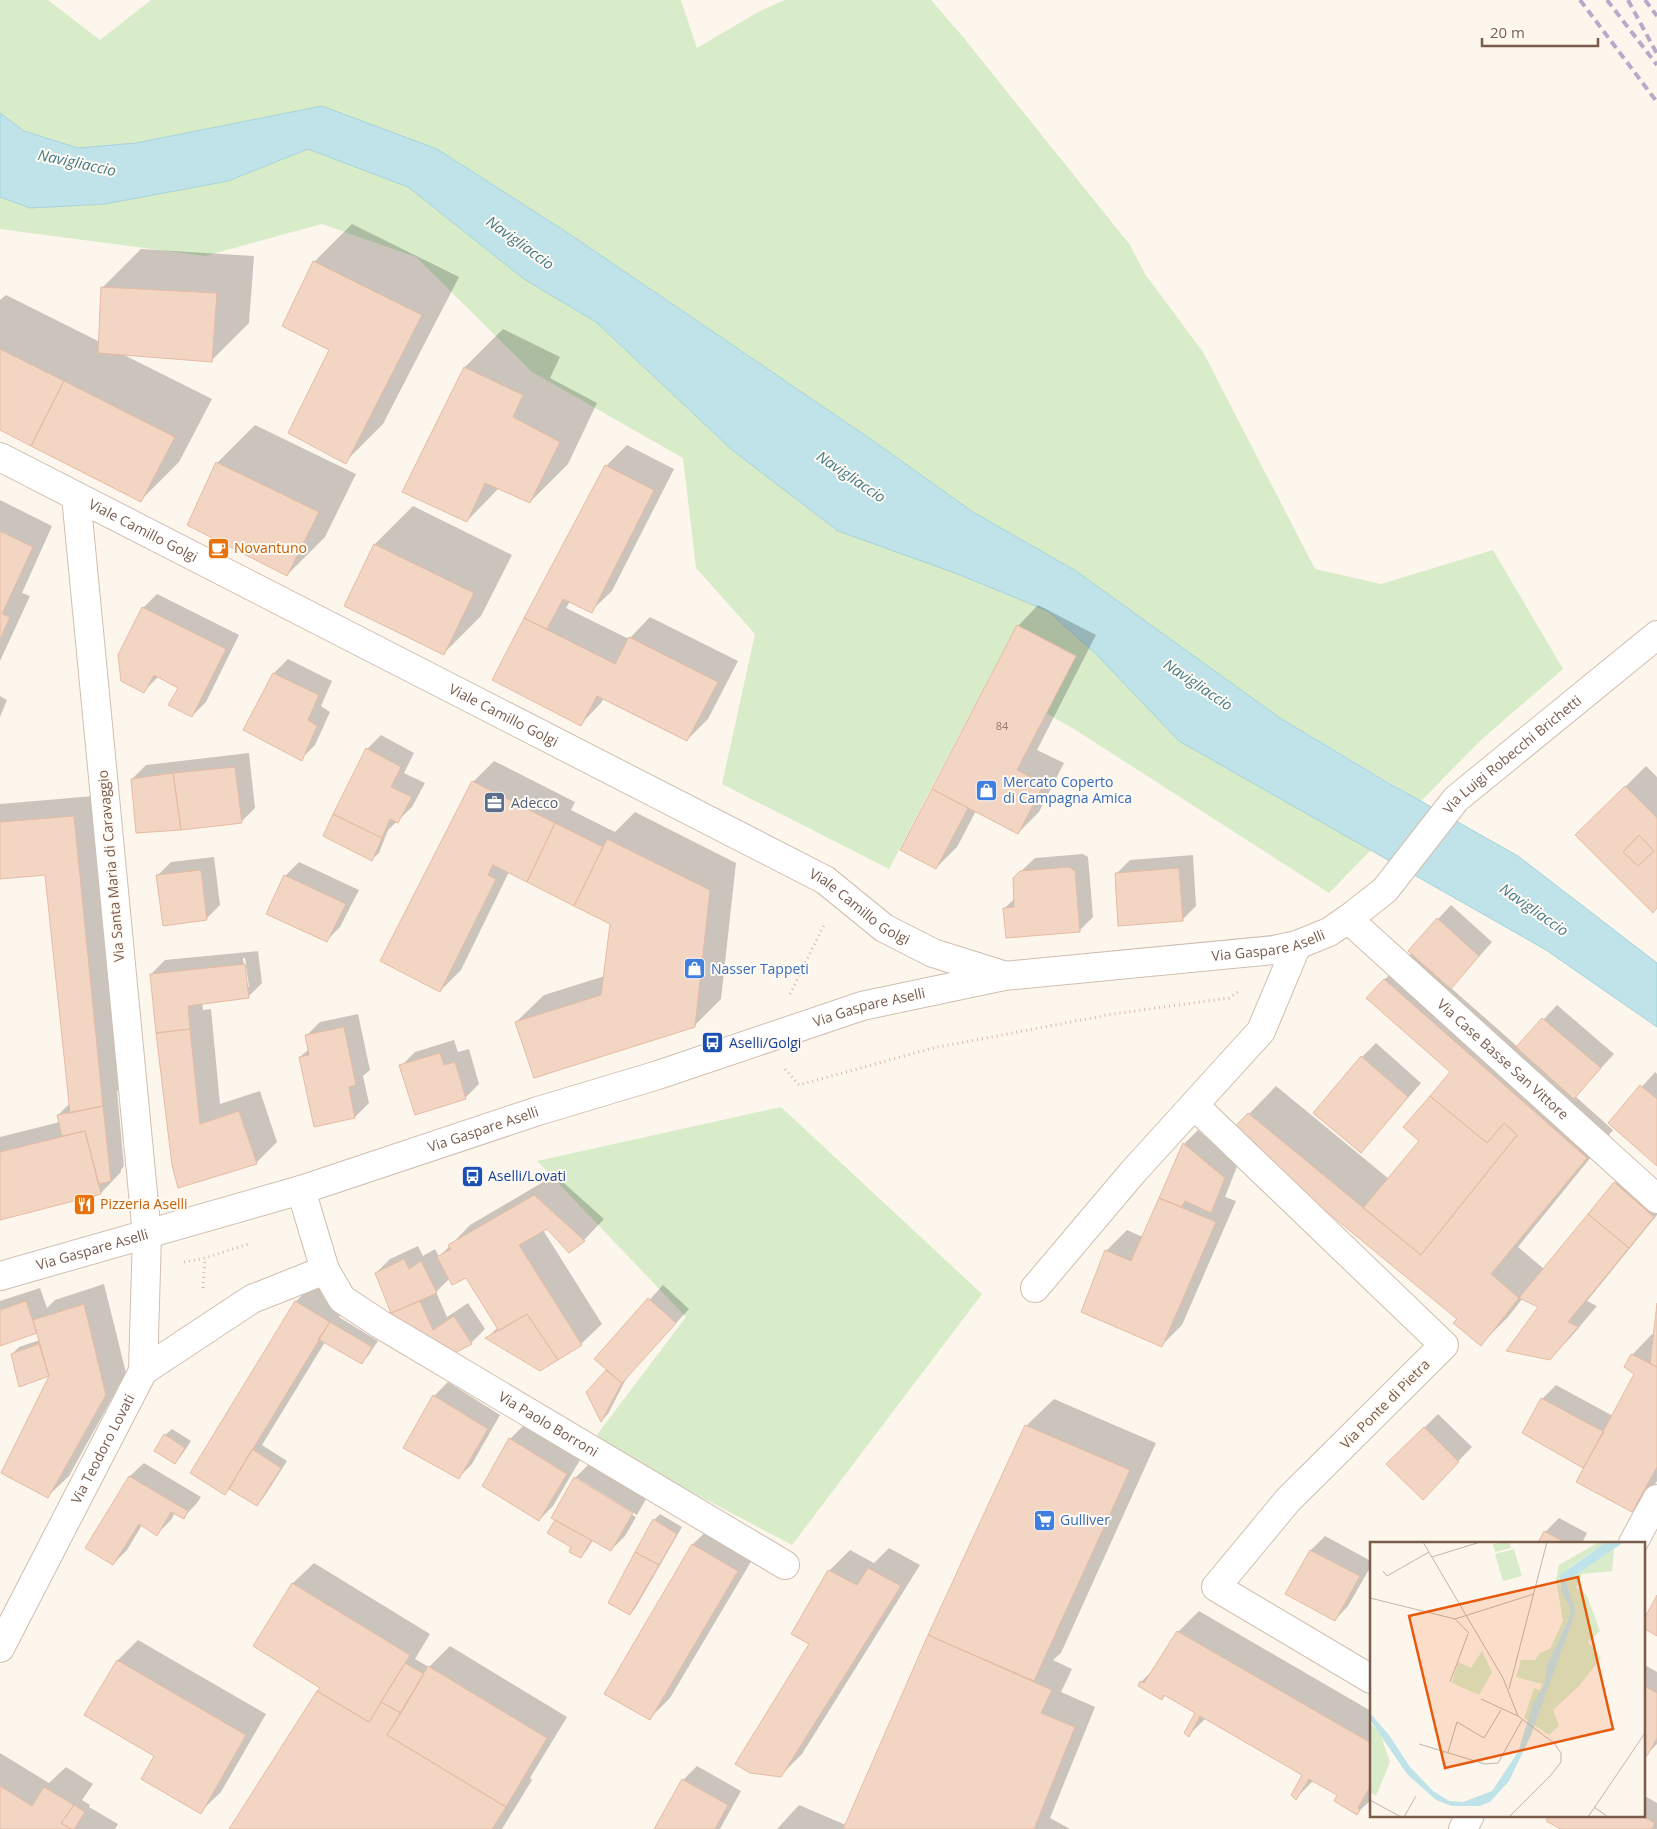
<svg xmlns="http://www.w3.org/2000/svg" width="1657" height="1829" font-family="'Open Sans',sans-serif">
	<rect width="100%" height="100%" fill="#fdf6ec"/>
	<path fill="#d8ecc9" d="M0,0h48l52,40 51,-40h530l16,48 63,-37 25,-11h146l32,37 167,208 15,29 58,78 112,217 66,15 112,-34 70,119 -82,71 -60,61 -141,-83 -204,-147 -103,-59 -101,-72 -304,-207 -131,-84 -115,-43 -186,37 -58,5 -54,-17 -24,-18z
		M308,149l100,38 116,92 72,43 136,128 223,123 93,38 47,42 209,157 67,40 -42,43 -255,-164 -28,-16 30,-57 -59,-31 -128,244 -167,-85 33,-150 -59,-66 -13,-110 -151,-86 -116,-115 -94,-33 -117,32 -205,-27v-32l30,11 75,-4 123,-23z
		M781,1107l201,187 -190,251 -199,-105 93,-123 -149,-156z"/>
	<path fill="#bfe3e8" stroke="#a5d3da" d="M322,106l115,43 131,84 304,207 101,72 103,59 204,147 107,64 131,74 139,107v64l-111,-77 -367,-209 -84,-88 -47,-42 -93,-38 -117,-42 -106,-81 -136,-128 -72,-43 -116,-92 -100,-38 -80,32 -123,23 -75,4 -30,-11v-84l24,18 54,17 58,-5z"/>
	<path fill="#0003" fill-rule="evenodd" d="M352,224l107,53 -76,147 -38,38 -14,-112 -17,-88z
		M141,249l113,7 -5,67 -38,38 -89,-7 90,45 -33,63 -38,38 -141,-72v-128l6,-5 94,47 3,-55z
		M503,329l57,28 -10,21 47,25 -29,61 -38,38 -31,-14 -32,33 -63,-30 61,-124z
		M255,425l101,49 -31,63 -38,38 -70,-112z
		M627,445l47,24 -62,122 -21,20 -21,-10 -4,7 63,31 21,-22 88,44 -30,58 -21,21 -83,-42 -3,5 -20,21 -87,-44 112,-214z
		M0,500l52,26 -30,67 8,3 -30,65z
		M413,506l99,49 -31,61 -38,38 -97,-49 29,-61z
		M157,594l82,41 -33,67 -14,14 -13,-29 -20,-11 -15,15 -1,-83z
		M1038,605l58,30 -59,115 27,13 -25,49 -21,21 -42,-22 -19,36 -21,21 -35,-19 117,-223z
		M288,659l44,22 -11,25 9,6 -15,33 -14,14 -56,-30 29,-56z
		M0,696l7,4 -7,17z
		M381,735l33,18 -10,20 21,10 -13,24 -24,23 -9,23 -7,6 -5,-110z
		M249,753l6,55 -14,14 -109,-43 14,-14z
		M494,761l81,41 -4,8 44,22 20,-20 101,51 -15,136 -27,27 -178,-4 28,-27 61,-19 6,-53 -102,-51 -48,98 -21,21 33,-209z
		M1646,766l11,11v130l-80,-72z
		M94,796l30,289 -7,6 7,75 -3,4v2l-20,21 -101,26v-82l60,-15 -2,-7 12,-12 -24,-229 -46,3v-73z
		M1083,854l5,3 5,60 -13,13 -75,-22 10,-10 -1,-20 21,-20z
		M1193,855l3,51 -14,14 -66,-46 14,-14z
		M214,857l6,48 -14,14 -49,-43 14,-14z
		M299,862l60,28 -19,37 -13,13 -42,-64z
		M1451,905l41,37 -41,46 67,59 39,-42 57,49 -39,42 38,34 -95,117 26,22 71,-86 14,-14 28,25v21l-70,86 10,5 -26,31 -21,21 -10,-52 -17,-8 -15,19 -27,27 -23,-25 -209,-205 27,-28 113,93 32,-38 31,-69 -68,-92 28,-27 26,-34z
		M258,951l4,32 -14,14 -46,6 1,7 8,-1 9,95 40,-13 17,51 -21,21 -78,24 -27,-213 14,-14zM243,958h2l4,29h-3z
		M358,1014l12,56 -7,6 6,27 -14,14 -55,-60 9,-8 -3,-13 14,-14z
		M454,1040l4,12 11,-3 10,35 -14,14 -64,-32 14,-14z
		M1376,1043l45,40 -60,69 1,-95z
		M1655,1072l2,2v90l-47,-41z
		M1198,1130l40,34 -13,33 11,4 -54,124 -21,21 -55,-95 21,-21 16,7 41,-93z
		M555,1175l49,44 -20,21 -15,12 -22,-24 -4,2 59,94 -21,20 -94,-6 11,-11 -32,-50 -16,1 -14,14 11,25 21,-14 17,26 -14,14 -22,11 -65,-37 8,-7 -16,-37 14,-14 28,-13 5,10 12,-7 4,8 31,-32z
		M317,1281l32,20 -10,16 39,24 -10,15 -7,7 -36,-21 -63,103 25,16 -23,36 -7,7 -27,-16 -5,5 -34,-20 105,-172z
		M104,1284l22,89 -57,103 -21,20 4,-122 -32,12 -8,-32 7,-7 21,-7 -3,-9 -37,13v-43l40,-13 7,20 8,-8z
		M663,1285l26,24 -61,66 -20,39 -6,6 -14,-28 20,-22 -12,-11z
		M1657,1314v167l-5,9 -20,20 -45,-48 -4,4 -41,-67 14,-14 57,31 23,-43 -4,-18 20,-21 3,1z
		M448,1382l52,33 -28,49 -13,13 -25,-81z
		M1054,1399l102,44 -95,210 -8,7 19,9 -11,23 34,15 -45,111 20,11h-293l22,-24 47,20 83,-190 97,-209z
		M1438,1414l34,33 -36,37 -48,-20z
		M524,1425l56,35 -27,46 -14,14 -29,-81z
		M172,1429l19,12 -10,15 -6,7 -10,-28z
		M144,1463l57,34 -4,6 -13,14 -9,-4 -4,7 -14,14 -15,-9 -15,25 -14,14 -26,-16 43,-72z
		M589,1464l57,35 -9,16 -60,-37v3l59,36 -11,19 -14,14 -18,-10 -6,10 -7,7 -24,-36 19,-43z
		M660,1514l22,13 -46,80 -6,7 24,-94z
		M1559,1518l28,15 -5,10h-43l6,-11z
		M714,1524l44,26 -88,148 -21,21 -43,-25 87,-150z
		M1325,1536l46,25v5l-23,40 -13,14 -48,-27 24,-43z
		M889,1548l31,17 -118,189 -21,21 29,-131 -17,-10 36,-63 21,-21 24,13z
		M314,1563l116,71 -15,25 14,8 21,-21 117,71 -37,61 2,2 -30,49h-272l92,-141 -68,-42 39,-63z
		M1199,1611l172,100v89l-14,13 -18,-18 -25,-15 -18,18 8,-23 -98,-57 -17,17 8,-22 -31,-18 -4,4 -23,-13 2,-4 14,-14 23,-36z
		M138,1640l128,74 -45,78 -21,20 -44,-57 -38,-95z
		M1643,1664l14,8v72l-11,11 -3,-2z
		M0,1753l49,30 17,-16 27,17 -11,16 8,5 -1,2 29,17 -3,5h-115z
		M697,1766l44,25 -21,38h-64l27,-49z
		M1643,1795l14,8v26h-93l-13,-14h92z"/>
	<path fill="#f3d5c3" stroke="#e6bba3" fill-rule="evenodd" d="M313,261l109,54 -76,149 -58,-31 41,-83 -47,-24z
		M101,287l116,6 -5,69 -114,-9z
		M0,349l64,32 -33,65 -31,-16z
		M464,367l59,28 -10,22 47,25 -30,61 -45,-20 -18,39 -65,-30z
		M64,381l111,56 -34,65 -110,-56z
		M216,462l103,50 -32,64 -100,-51z
		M605,465l49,25 -62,123 -29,-14 -16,30 -23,-11z
		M0,531l33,16 -31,67 8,3 -10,22z
		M374,544l100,49 -30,62 -100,-49z
		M142,607l84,42 -34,68 -24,-12 10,-17 -24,-13 -10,18 -23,-12 -3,-26z
		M524,618l91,46 14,-27 89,45 -31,59 -90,-45 -16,30 -89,-46z
		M1017,625l59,31 -59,114 27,14 -26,50 -86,-45z
		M273,673l46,22 -11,25 9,6 -15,35 -59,-31z
		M366,748l35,19 -10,20 21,10 -14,26 -8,-4 -8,19 -49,-24z
		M235,767l7,56 -61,7 -8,-57z
		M173,773l8,57 -45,3 -5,-54z
		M472,781l83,42 -28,59 -34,-17 -5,10 8,4 -56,113 -60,-31z
		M1625,786l32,32v90l-4,5 -78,-78zM1639,835l15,16 -16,15 -15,-14z
		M932,789l36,19 -32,61 -36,-19z
		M333,814l49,24 -10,23 -49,-25z
		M74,816l29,290 -33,7 -25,-238 -45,4v-57z
		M555,823l48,24 -29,59 -47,-24z
		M1639,835l15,16 -16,15 -15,-14z
		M607,839l103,51 -15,137 -161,51 -19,-56 86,-27 9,-71 -36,-18z
		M1069,867l6,4 5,61 -74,6 -3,-30 11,-1 -1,-29 7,-7z
		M1179,868l4,53 -65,5 -3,-53z
		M201,870l6,50 -44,6 -7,-51z
		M284,875l62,29 -19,38 -61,-28z
		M1437,918l42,38 -28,33 -43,-38z
		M245,964l4,34 -61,8 2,23 -34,4 -6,-59z
		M1384,979l203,179 -96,116 28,24 -38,48 -28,-23 4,-4 -227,-187 18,-19 173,142 96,-120 -13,-12 -17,20 -57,-47 20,-24 -84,-74z
		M1542,1018l59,50 -27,31 -58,-52z
		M344,1027l12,58 -7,2 6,31 -41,9 -15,-70 10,-2 -4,-20z
		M190,1029l10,95 39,-13 18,53 -79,24 -6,-23 -16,-132z
		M440,1053l4,12 11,-3 11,37 -51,16 -16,-50z
		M1361,1056l47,41 -47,56 -48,-40z
		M1640,1085l17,14v67l-49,-43z
		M1430,1096l57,47 17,-20 13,12 -96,120 -58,-47 56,-67 -16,-14z
		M103,1106l8,75 -12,3 -14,-53 -23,5 -5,-21z
		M85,1131l16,63 -101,26v-68z
		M1183,1143l42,35 -14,35 -26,-12 -3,6 -23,-9z
		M1614,1182l40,35 -25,31 -41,-34z
		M534,1195l51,46 -16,12 -22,-24 -28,16 63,100 -24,15 -31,-46 -28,17 -33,-53 -14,7 -15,-28 14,-8 -3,-4z
		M1159,1198l57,24 -54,125 -81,-35 24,-62 26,11z
		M1588,1214l41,34 -61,74 10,5 -28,33 -44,-9 32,-44 -19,-9z
		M404,1259l5,10 12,-8 16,32 -46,20 -16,-40z
		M648,1298l28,25 -54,60 -28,-24z
		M26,1301l11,32 -37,13v-36z
		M295,1301l35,21 -105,173 -35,-22z
		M420,1301l13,29 21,-14 18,28 -23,12 -67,-39z
		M1657,1303v64l-7,-3z
		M84,1304l22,91 -58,103 -47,-25 48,-97 -16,-56z
		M527,1314l31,46 -18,11 -55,-33z
		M330,1322l42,25 -10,17 -44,-25z
		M39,1344l10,32 -30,11 -8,-33z
		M1631,1354l26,13v100l-25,45 -56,-30 58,-108 -10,-7z
		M606,1370l16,13 -21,39 -15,-30z
		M433,1395l55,34 -29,50 -56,-31z
		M1541,1398l63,34 -21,36 -61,-35z
		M1025,1425l105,45 -96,211 -106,-46z
		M1424,1427l35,35 -36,38 -37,-36z
		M164,1434l21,14 -10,16 -21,-13z
		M509,1438l58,36 -28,47 -57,-35z
		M252,1449l29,19 -24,38 -28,-17z
		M129,1476l59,35 -4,8 -13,-7 -14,24 -18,-12 -26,41 -28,-17z
		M574,1477l59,36 -22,38 -60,-33z
		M653,1519l24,15 -18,31 -24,-13z
		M555,1520l36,20 -10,18 -12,-6 2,-5 -24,-14z
		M1544,1531l22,12h-28z
		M692,1544l46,27 -88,149 -46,-26z
		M1310,1550l50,26 -25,45 -50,-27z
		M635,1552l24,13 -29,50 -22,-12z
		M868,1568l33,18 -120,191 -31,-4 -15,-9 74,-120 -18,-10 37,-64 29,15z
		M292,1583l118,72 -41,67 -52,-31 3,-3 -67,-42z
		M1657,1595v41l-14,-8v-7z
		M1177,1631l194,112v42l-13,23 2,2 -3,5 -23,-14 3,-6 -28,-16 -13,21 -5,-5 11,-20 -102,-59 -11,21 -5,-4 11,-20 -31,-18 -2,5 -24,-14 2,-5 4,2z
		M928,1635l124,55 -11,23 34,14 -41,102h-191z
		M117,1660l129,75 -45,79 -60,-35 13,-23 -70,-41z
		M405,1663l19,11 -23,39 -20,-11z
		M428,1666l119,72 -41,69 -119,-72z
		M1643,1685l14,8v45l-10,18 -4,-1z
		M317,1691l52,31 12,-20 20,11 -14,22 119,72 -14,22h-263z
		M682,1779l46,26 -13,24h-61z
		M0,1786l32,20 12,-19 30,18 -13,18 10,6h-71z
		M74,1805l11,7 -11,17h-3l-10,-6z
		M1549,1815h92l14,8 -3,6h-91l-15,-8z"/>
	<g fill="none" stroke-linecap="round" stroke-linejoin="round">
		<defs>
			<g id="minor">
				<path id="s1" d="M1348,919l309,280"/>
				<path d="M1194,1105l250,240 -156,155 -72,87 155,92"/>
				<path id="s2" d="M325,1270l17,29 38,25 405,241"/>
				<path d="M1035,1288l98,-116 128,-141 36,-86"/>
				<path d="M143,1371l109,-72 73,-29 -24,-80"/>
				<path d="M1633,1543l24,-44"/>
				<path id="s3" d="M0,1648l143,-277 4,-136 -71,-739"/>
				<path d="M1463,1829l7,-14"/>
			</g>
			<g id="tertiary">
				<path id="s4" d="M0,457l825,423 59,48 49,25 70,22"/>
				<path id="s5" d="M0,1276l301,-86 237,-79 120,-36 204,-69 142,-30 270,-26 23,-5 32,-13 19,-13 37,-29 71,-91 201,-164"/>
			</g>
		</defs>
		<use href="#minor" stroke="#d1beb0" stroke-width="30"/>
		<use href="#tertiary" stroke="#d1beb0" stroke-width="30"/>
		<path stroke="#d9b8a5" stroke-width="3" stroke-dasharray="1 4" stroke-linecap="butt" d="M790,994l34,-69
			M785,1069l14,16 134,-37 180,-34 116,-16 9,-6
			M184,1262l21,-4 46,-15
			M203,1288l2,-30"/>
		<use href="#minor" stroke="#fff" stroke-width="28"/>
		<use href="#tertiary" stroke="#fff" stroke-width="28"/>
		<path stroke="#b9a8c9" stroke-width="4" stroke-dasharray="8 5" stroke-linecap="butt" d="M1580,0l77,102
			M1607,0l50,65
			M1628,0l29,54
			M1645,0l12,16"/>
	</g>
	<defs>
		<symbol id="cafe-square" viewBox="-11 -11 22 22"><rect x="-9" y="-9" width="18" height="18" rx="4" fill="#e8710a" stroke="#fffaf3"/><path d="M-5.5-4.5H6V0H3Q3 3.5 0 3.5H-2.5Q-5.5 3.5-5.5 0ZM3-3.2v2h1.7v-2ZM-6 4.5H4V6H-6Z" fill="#fff"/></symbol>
		<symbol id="shop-square" viewBox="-11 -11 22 22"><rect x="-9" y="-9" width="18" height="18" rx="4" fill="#3f7fe0" stroke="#fffaf3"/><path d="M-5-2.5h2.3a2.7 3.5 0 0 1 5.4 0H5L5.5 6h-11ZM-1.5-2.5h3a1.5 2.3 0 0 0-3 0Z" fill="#fff"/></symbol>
		<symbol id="office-square" viewBox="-11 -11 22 22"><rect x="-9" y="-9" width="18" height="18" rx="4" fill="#5c6f8a" stroke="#fffaf3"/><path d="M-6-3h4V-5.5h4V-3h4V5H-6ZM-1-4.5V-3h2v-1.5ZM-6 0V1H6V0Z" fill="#fff"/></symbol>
		<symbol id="bus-square" viewBox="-11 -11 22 22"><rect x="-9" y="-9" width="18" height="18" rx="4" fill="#1a4fb4" stroke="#fffaf3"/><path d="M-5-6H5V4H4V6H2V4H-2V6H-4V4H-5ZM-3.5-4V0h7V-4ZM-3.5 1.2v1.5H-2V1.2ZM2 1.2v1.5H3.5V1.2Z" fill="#fff"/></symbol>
		<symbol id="restaurant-square" viewBox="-11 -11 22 22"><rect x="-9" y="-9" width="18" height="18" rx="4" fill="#e8710a" stroke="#fffaf3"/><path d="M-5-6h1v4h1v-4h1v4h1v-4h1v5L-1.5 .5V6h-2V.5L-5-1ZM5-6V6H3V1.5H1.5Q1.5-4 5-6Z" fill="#fff"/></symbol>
		<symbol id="supermarket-square" viewBox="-11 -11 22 22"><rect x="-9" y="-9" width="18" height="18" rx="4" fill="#3f7fe0" stroke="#fffaf3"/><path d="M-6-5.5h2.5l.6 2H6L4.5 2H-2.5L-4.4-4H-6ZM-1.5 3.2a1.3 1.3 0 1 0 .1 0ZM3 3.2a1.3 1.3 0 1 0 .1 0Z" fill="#fff"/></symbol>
	</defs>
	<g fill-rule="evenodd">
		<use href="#cafe-square" x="206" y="536" width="25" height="25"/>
		<use href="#shop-square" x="974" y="778" width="25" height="25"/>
		<use href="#office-square" x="482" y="790" width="25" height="25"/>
		<use href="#shop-square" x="682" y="956" width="25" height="25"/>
		<use href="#bus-square" x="700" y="1030" width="25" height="25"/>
		<use href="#bus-square" x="460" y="1164" width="25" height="25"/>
		<use href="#restaurant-square" x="72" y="1192" width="25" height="25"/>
		<use href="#supermarket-square" x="1032" y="1508" width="25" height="25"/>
	</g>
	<g text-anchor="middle" stroke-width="4" stroke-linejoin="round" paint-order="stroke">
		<g font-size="11" fill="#987a6a">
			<text x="1002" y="730">84</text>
		</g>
		<g font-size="14" fill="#7a5c4d" stroke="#fffaf3">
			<text dy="5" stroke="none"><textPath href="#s4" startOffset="161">Viale Camillo Golgi</textPath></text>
			<text dy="5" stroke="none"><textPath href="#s4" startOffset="566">Viale Camillo Golgi</textPath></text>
			<text dy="5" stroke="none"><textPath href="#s5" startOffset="1635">Via Luigi Robecchi Brichetti</textPath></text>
			<text transform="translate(111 866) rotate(-95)" y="5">Via Santa Maria di Caravaggio</text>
			<text dy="5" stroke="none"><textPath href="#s4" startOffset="971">Viale Camillo Golgi</textPath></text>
			<text dy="5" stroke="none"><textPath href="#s5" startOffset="1315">Via Gaspare Aselli</textPath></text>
			<text dy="5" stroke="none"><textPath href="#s5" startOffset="910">Via Gaspare Aselli</textPath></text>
			<text dy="5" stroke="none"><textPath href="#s1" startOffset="209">Via Case Basse San Vittore</textPath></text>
			<text dy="5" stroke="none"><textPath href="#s5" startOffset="505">Via Gaspare Aselli</textPath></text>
			<text dy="5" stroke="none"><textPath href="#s5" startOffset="96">Via Gaspare Aselli</textPath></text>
			<text transform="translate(1385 1404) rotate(-45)" y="5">Via Ponte di Pietra</text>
			<text dy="5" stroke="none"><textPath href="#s2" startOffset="275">Via Paolo Borroni</textPath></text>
			<text dy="5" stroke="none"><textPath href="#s3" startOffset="224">Via Teodoro Lovati</textPath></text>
		</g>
		<g font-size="14" fill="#c56008" stroke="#fffaf3" text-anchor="start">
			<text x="234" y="553">Novantuno</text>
			<text x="100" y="1209">Pizzeria Aselli</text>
		</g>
		<g font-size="14" fill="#366cbe" stroke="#fffaf3" text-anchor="start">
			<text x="1003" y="787">Mercato Coperto<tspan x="1003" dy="16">di Campagna Amica</tspan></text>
			<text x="711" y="974">Nasser Tappeti</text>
			<text x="1060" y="1525">Gulliver</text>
		</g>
		<g font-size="14" fill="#4e5e75" stroke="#fffaf3" text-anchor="start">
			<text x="511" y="808">Adecco</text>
		</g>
		<g font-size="14" fill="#164399" stroke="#fffaf3" text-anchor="start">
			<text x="729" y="1048">Aselli/Golgi</text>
			<text x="488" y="1181">Aselli/Lovati</text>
		</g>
		<g font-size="15" font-style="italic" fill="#437c86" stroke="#fffaf3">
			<text transform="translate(77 163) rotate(12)" y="5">Navigliaccio</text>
			<text transform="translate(520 243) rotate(36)" y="5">Navigliaccio</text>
			<text transform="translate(851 477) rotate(34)" y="5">Navigliaccio</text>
			<text transform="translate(1198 685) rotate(34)" y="5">Navigliaccio</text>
			<text transform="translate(1534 910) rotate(35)" y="5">Navigliaccio</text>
		</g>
	</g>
	<g transform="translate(1370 1542)">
		<rect width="275" height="275" fill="#fdf6ec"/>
		<path d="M139,0l2,6 -16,4 -2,-8zM229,0h7l-37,26 -10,16 11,24 -1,10 -22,47 -3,21 -16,35 -4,-3 10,-30 6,2 2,-6 -26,-7 5,-17h14l5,-7 10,-4 13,-28 -7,-41 3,-15zM144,7l8,27 -19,5 -8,-27zM244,7l-2,22 -30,3 -6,13 11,9 13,35 -12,11 13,16 -22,28 -26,24 6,16 -10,9 -15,-10 39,-105 -7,-38zM112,109l10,21 -13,23 -27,-12 6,-21 13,6zM1,182l9,9 10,29 -14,34 -6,-4z" fill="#d8ecc9"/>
		<path d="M236,0h18l-58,40 9,27 -2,11 -42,115 -22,46 -19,21 -10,4h-28l-16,-6 -29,-26 -37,-54v-7l19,22 21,32 23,24 16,10 14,1 29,-11 26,-39 16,-51 10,-15 3,-21 22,-47 1,-10 -9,-17 -1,-16z" fill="#bfe3e8"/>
		<path fill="none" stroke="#c5b3a7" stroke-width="1" d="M53,0l80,136 15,38 36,27 7,10v9l-10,13 -42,42M62,15l48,-15M13,29l4,5 42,-24M0,56l85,21 79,-25M85,77l14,14M80,140l18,-48M139,147l38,-147M111,157l37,17M49,202l66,20 13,-1 24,-43M78,210l9,-30 27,16 17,-28M0,258l31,17M224,265l14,10M34,275l12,-21M218,275l57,-84"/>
		<path fill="#e8590c" fill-opacity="0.15" stroke="#e8590c" stroke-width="2.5" d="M208,35l35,152 -168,39 -36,-152z"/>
		<rect width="275" height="275" fill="none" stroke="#7a5c4d" stroke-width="2.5"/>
	</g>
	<path d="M1482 38v8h116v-8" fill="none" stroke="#7a5c4d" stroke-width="2.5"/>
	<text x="1490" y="38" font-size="15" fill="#7a5c4d" stroke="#fffaf3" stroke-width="4" paint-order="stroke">20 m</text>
</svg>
